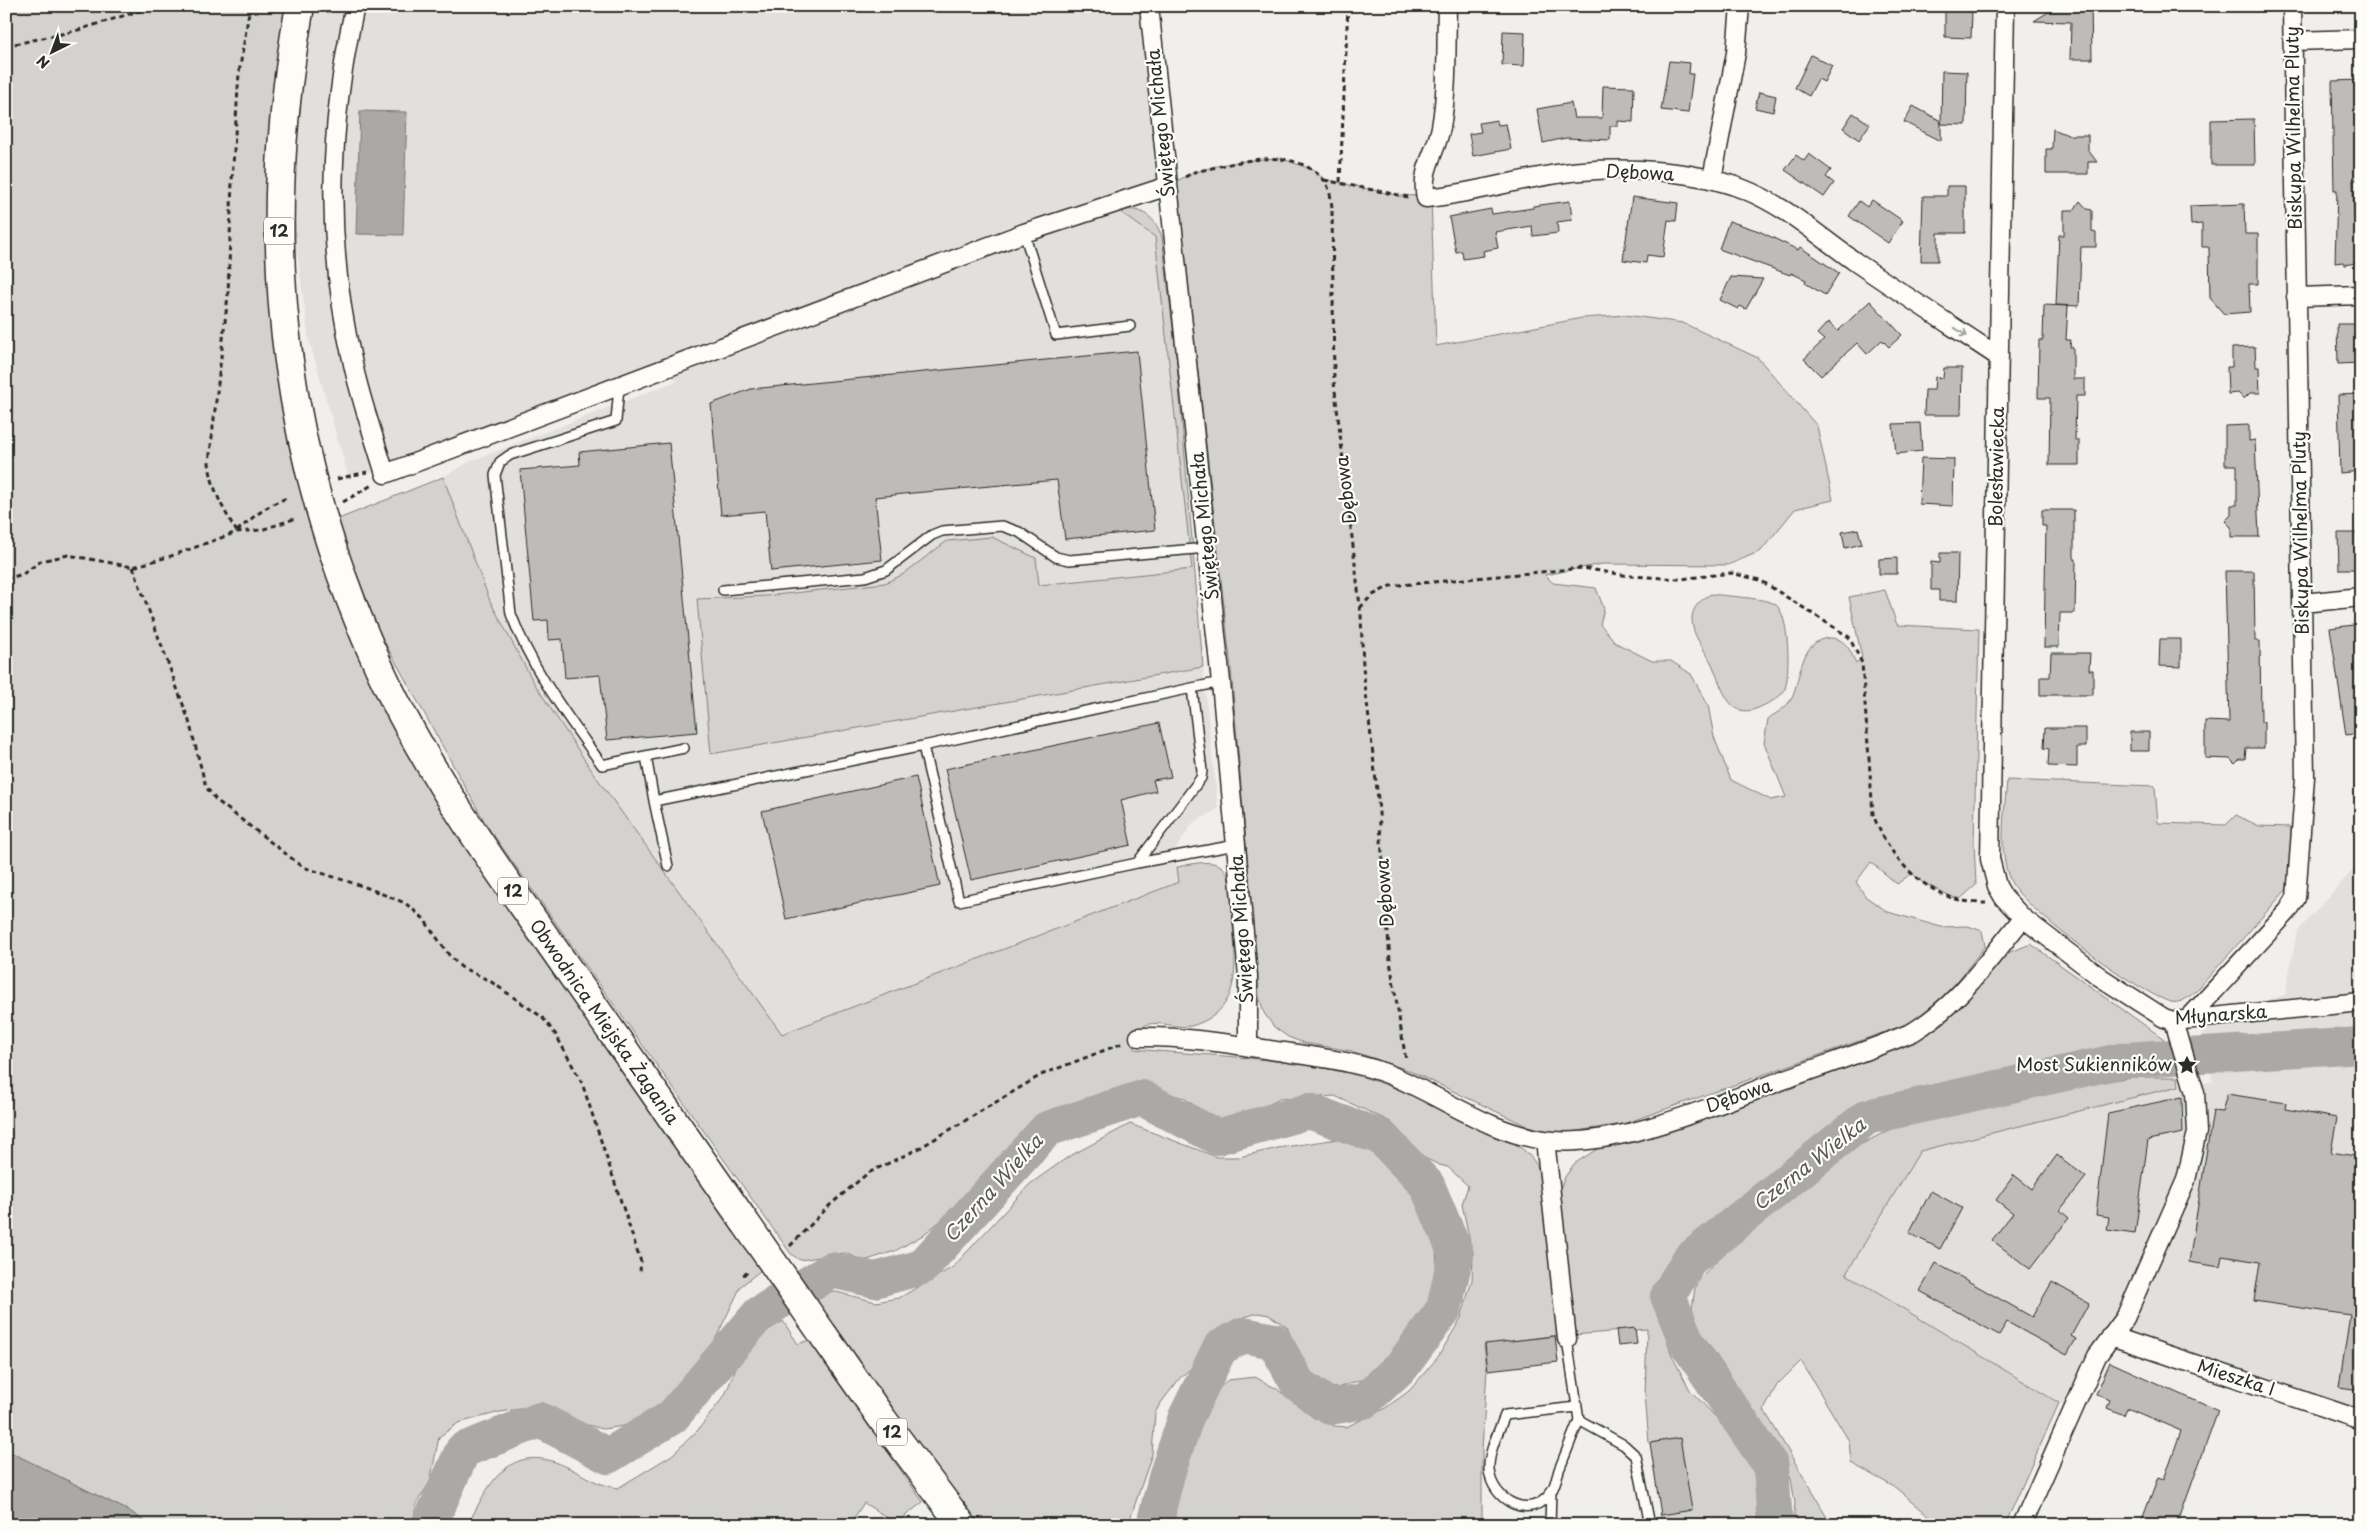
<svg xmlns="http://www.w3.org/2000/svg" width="2367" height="1531" font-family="'Playpen Sans',sans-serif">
	<rect width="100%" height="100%" fill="#f0efeb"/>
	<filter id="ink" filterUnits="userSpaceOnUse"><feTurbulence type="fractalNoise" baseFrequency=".02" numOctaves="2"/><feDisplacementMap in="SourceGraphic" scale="10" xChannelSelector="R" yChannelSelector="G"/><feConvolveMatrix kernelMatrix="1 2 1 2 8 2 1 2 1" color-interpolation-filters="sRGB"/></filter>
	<g filter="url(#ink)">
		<path fill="#e1e0dc" d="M313,6h836l19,180 -64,22 18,5 33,24 1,2 62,570 -25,14 -19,28 6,31 -398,152 -188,-260 -60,-91 -44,-82 -47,-124 28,-16 206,-80 -10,-12 -282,105 -23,-2 -14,3 -39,-135 -15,-111 3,-101z
			M2361,861v559l-250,-84 -39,74 -226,-136 74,-123 254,-65 39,-4 -15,-62 87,-25 12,-63z"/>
		<path fill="#d3d2cf" stroke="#7f7e7d" d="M6,6h282l-21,219v46l6,59 29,163 24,76 42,102 393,599 -20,16 -24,50 -35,52 -32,29 -26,9 -21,3 -46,-12 -23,-10 -34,5 -42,11 -19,14 -9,45 -14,22 -3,21h-263l-19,-13 -125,-62z
			M1280,158l31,11 13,10 76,17 31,-1 5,151 146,-28 44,-3 57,8 75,35 59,68 16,74 -38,9 -34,42 -33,14 -126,-1 -57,11 8,8 43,5 8,21 -4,15 16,19 36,18h19l20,13 17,31 6,32 17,43 40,20 15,-3 -22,-54 4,-24c6,-5 17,-10 21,-17 13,-17 8,-63 41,-64 16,0 20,13 26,25l6,-5 -13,-61 36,-7 12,35 82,4 -5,213 2,43 -17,15 -36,-17 -11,-10 -15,11 -26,-22 -15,20 10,15 22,15 53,15 27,-1 14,5 3,15 -33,42 -29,29 -24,10 -276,97 -67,10 -31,-9 -117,-55 -56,-19 -48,-8 -16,-6 -14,-10 -10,-14 -5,-17 -28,-327 -54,-488c26,-16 73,-22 103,-23z
			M1126,210c19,-2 30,10 36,27l14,116 27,314 -492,87 -14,-155 69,-3 119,-13 17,-8 45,-34 45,-4 44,21 3,27 153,-16 -37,-332 -33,-24z
			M443,477l47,124 44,82 60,91 188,260 397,-152 -2,-15c15,-3 45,-12 51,9 4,15 4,34 5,49 3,42 9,87 -42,101 -13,3 -31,-5 -42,-2 -10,2 -12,16 -15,25 76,7 155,8 229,28 38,11 75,31 111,48 27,12 57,20 67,50l18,160 -75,10 3,25 -5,79v76h-308l3,-30 19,-69 12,-28 20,-18 27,-3 22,12 37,29 21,8 11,1 38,-18 25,-18 29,-34 23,-39 11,-38 1,-23 -11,-53 6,-18 -20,-19 -9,-2 -16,-8 -32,-35 -56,-26 -55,3 -47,23 -23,-5 -26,-19 -43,-12 -37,6 -45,17 -39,30 -54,61 -43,35 -28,16 -31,10 -19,-8 -45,7 -9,-6 -304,-428 -108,-194 -43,-112z
			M1711,594c14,2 54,4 64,10 15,10 15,69 10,85 -1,3 -4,6 -7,8 -5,5 -14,8 -20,11 -31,14 -37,-26 -47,-46 -8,-15 -20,-28 -19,-45 1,-11 10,-18 19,-23z
			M2007,780l148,6 3,37 68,2 10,-10 23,11 32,1 1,50 -6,13 -89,100c-7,6 -15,14 -26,12 -31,-8 -147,-93 -160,-120 -14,-30 -6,-71 -4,-102z
			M2031,944l133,95 -9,8 -64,9 -114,23 -122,33 -32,18 -42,41 -118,99 -6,11 -1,24 16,51 18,34 42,44 26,38 7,50 -1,3h-102l-2,-11 31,-4 -11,-71 -31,4 -4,-49 2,-65 -74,6 -13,-136v-11l5,-11 9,-13 23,-15 38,-7 157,-54 68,-28 54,-18 29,-18 20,-19 38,-46 9,-7z
			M2132,1077h46l1,9 -259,65 -74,123 213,129 -54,122h-65l-44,-37 -45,-25 -2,-22 -48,-80 -24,24 -13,25 68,115h-39l2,-22 -4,-24 -8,-18 -28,-48 -59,-88 -4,-16 3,-22 5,-9 19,-20 75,-63 60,-47 60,-31 78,-16z
			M1130,1124l87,33h22l39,-9 66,-10 14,3 20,13 24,23 27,39 7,22 1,42 -8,29 -28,36 -32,32 -32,11 -10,-1 -13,-8 -16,-26 -11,-26 -18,-12 -11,-2 -20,6 -29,26 -13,19 -16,14 -20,26 -5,9 -3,41 -24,71h-153l-32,-42 -127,-182 16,-10 44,11 23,-4 12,-7 42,-24 77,-83 38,-27z
			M783,1321l15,23 11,-4 114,162 -27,21 -32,-20 -15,22h-381c21,-43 42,-84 97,-59 21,10 29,18 53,22l54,-33 26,-25 27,-35 13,-32 27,-31z"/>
		<path fill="#aaa9a7" stroke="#777775" d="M360,111l47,1 -4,123 -47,-1z
			M6,1450l125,62 19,13h-144z"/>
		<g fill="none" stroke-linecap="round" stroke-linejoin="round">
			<path stroke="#aaa9a7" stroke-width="36" d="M429,1525l34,-75 77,-30 68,36 64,-39 87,-103 72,-44 44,10 47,-13 125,-138 95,-31 75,39 92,-26 72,26 46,48 29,69 -12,55 -42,57 -38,35 -34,6 -32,-23 -24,-43 -31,-6 -23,13 -34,69 -19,57 -13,51
				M1775,1525l-4,-59 -83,-121 -20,-49 21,-36 178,-143 257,-57 237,-15"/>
		</g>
		<path fill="#bdbcb8" stroke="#2b2b2b" d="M2058,6h33l1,53h-22l1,-37 -37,-1z
			M1945,10l27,1 -1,27 -26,-1z
			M1503,31l22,1 -1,34 -22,-1z
			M1811,55l21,11 -8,16 -6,-3 -9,17 -14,-8z
			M1669,61l21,2 -1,11h4l-5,39 -27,-3z
			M1942,71l25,1 -1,53 -25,-1z
			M2360,80v100h-7l1,39h3v17h4v26l-16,3 -2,-3 -8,1 2,-73h-3l-2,-109z
			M1603,86l31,1 -1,35 -15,-1v5h-8v14l-44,-2 -23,5 -6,-34 34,-6 3,15h28z
			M1759,92l17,4 -3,16 -18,-4z
			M1913,106l28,15v20l-37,-19z
			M1853,113l17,11 -11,16 -16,-12z
			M2254,119l1,46h-44v-45z
			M1497,120l1,5 8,-1 5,25 -38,7 -4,-22 12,-2 -2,-9z
			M2053,129l15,6h20v15l9,12h-9v12h-42v-25h6z
			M1809,154l22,16 -5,7 8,6 -10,14 -39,-27 11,-15 8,6z
			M1947,186h18v47h-27v28h-17l2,-65h24z
			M1632,197l46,6 -2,18 -8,-1 -5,37 -16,-2 -1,8 -23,-3z
			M1872,200l31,21 -15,22 -39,-27 10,-15 8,6z
			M1570,201l2,19 -15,2 1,11 -25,3 -1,-10 -37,6 3,16 -15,3 1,5 -21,3 -1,-8 -6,1 -7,-35 42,-8 1,5 41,-6v-2z
			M2080,201l7,8 5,1v22l4,1v14h-15l-2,59 -23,-1 3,-70h5v-25h10z
			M2244,204l1,30h13v50h-9l1,28 -26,2 -14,-16 -1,-51h-7v-23l-11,1 -1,-19z
			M1729,221l30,10 39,19 2,-3 39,26 -14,22 -20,-12 1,-3 -15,-7 -1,2 -71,-26z
			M1731,277l32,2 -17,30 -6,-3 -2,3 -18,-9z
			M1870,301l32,34 -13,12 -7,-7 -15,14 -10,-11 -36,33 -17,-17 20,-19 -7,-6 11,-12 10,9z
			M2044,305l24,1 -2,34h5l-1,7h3v32h12v17h-9l-1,44h4v25h-30l1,-67h-12l1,-58h4z
			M2337,324h24v39l-23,1z
			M2255,347l1,20h3l1,26h-10l-6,6 -6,-6 -10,1 -1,-27h5v-19z
			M1137,351l18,179 -90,9 -8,-59 -144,13 -38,4 7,63 -111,11 -6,-60 -44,4 -10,-111 40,-15z
			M1944,368h18l-1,47h-37l1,-25h9l1,-13 8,1z
			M2361,394v77l-21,2 -2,-78z
			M1920,423l2,28 -26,3 -3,-30z
			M2249,425v16l6,-1 4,97h-28v-10l-6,-6 6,-6v-10h6v-40h-12v-39z
			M669,443l28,289 -90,8 -7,-65 -35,3 -3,-39 -13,1 -1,-20 -14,1 -14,-151 60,-5 -1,-13z
			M1921,458l33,1 -1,47 -34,-2z
			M2042,510h32v49h2l-1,54h-15l-1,34h-15l2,-121h-4z
			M1858,529l4,15 -17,4 -3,-16z
			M2338,533h23v36h-22z
			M1940,553h18l-1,48h-18v-11h-8v-28l9,1z
			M1897,558v16h-18v-15z
			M2225,571h29l1,70h5l1,81h3v26h-18l-1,11h-5l-5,5 -5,-5 -25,-1v-37l24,1z
			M2361,624v109l-15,2 -16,-107z
			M2160,639h21v28l-22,-1z
			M2051,653h39l-1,17h4v25h-53v-18h10z
			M1159,723l12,54 -18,3 3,11 -35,9 10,45 -160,35 -26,-111z
			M2045,728h41v19h-9v20l-29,-1 1,-17 -5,-1z
			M2130,732h19v19h-19z
			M916,777l24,109 -154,33 -24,-108z
			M2227,1094l59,9 -1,6 52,9 -6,34 30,5v233l-22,-3 11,-72 -96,-14 6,-39 -38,-6 -2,11 -31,-5 24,-151 9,1z
			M2182,1097l1,36 -35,7 -13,94 -28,-4 2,-13 -13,-2 12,-102z
			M2057,1155l29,22 -26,33 9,8 -39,51 -38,-29 21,-27 -17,-13 18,-25 18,14z
			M1931,1191l31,17 -22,41 -31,-16z
			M1936,1263l96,54 20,-35 37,21 -18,33 5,3 -9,16 -60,-33 -8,13 -79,-44z
			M1635,1328l2,16 -19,2 -2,-16z
			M1555,1336l3,26 -70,8 -3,-26z
			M2110,1362l108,49 -41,114h-37l18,-48 6,2 17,-48 -54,-23 -3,7 -17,-7 3,-8 -14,-6z
			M1680,1438l12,72 -31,5 -11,-72z"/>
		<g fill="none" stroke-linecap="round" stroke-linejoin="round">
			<defs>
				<path id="service" d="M1024,233l32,102 74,-9
					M619,387l-3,34 -106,34 -10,7 -5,13 16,139c21,56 57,103 91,151l82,-17
					M723,590l142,-13 21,-7 46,-35 10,-4 60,-5 17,6 37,25 13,3 138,-12
					M1192,688l10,83 -1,7 -64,85 -178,38 -36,-155 269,-58 29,-6
					M646,756l8,45 269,-55
					M654,801l14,65
					M1137,863l99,-18
					M1567,1339l12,81 45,25 12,11 14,69
					M1577,1407l-72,8c-6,16 -17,37 -16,55 3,31 42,52 62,22 4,-6 6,-15 8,-22 7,-17 13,-33 20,-50
					M1550,1525l1,-34"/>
				<path id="minor" d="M355,6c-27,121 -30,237 -2,358 8,37 21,73 32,110l639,-241 144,-47
					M1149,6l72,676 27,294v71
					M1447,6c-1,39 1,82 -6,121 -5,27 -21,42 -15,71 53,-5 103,-23 156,-27 50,-4 115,0 161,18 42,16 78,49 114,74 47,32 95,63 142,94
					M2005,6l-15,853 7,27 7,12 19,20 77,59 64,41 10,3 187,-19
					M2293,41l68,-2
					M1712,179l24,-126 4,-47
					M2296,297l65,-2
					M2303,603l58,-6
					M2189,1018l99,-107 8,-13 9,-121 -13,-771
					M1139,1037c48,-1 98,8 145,15 37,6 77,10 111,25 49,21 96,56 149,63 70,10 174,-36 239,-60 44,-16 88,-30 130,-48 46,-28 76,-73 110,-114
					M1545,1140l22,199
					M2111,1336l250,84
					M2022,1525l75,-169 28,-38 61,-138 11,-48 -2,-39 -21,-72"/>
				<path id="primary" d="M300,6c-45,243 -16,467 92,689 44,88 102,170 159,250 64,92 129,184 193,276
					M824,1336l59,84 79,105"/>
			</defs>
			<use href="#service" stroke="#2b2b2b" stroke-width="12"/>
			<use href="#minor" stroke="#2b2b2b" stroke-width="21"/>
			<use href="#primary" stroke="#2b2b2b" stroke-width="31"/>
			<path stroke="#2b2b2b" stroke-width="3" stroke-dasharray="5 4" stroke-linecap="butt" d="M6,46l69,-15 80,-25
				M1185,177l9,-5c41,-8 95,-29 129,7 7,7 8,20 9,29l2,174 27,233 2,52 15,132 12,162 16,100
				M1324,180l84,17
				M1340,182l8,-176
				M337,479l30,-7
				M343,502l29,-17
				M237,531c16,-14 30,-26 50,-33
				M237,532c-14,-23 -25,-42 -28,-69l19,-168 4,-114 7,-108 11,-67
				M133,567l56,154 17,66 10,13 87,67 62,20 40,16 18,15 26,37 12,12 29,14 52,36 14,18 26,48 59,179 -1,9
				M6,579l17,-5 18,-13 27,-6 65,12 38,-11 66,-24 24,-2 36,-12
				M1360,608l11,-12 19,-10 193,-18 46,8 52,3 50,-6 29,7 89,57 13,26 11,151c17,48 59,90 113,89
				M790,1246l41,-42 37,-31 50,-24 123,-74 82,-32
				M743,1275l8,-4"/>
			<use href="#service" stroke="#fdfcf7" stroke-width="9"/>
			<use href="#minor" stroke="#fdfcf7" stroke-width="18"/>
			<use href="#primary" stroke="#fdfcf7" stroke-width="28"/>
			<defs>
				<path id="primary-bridge" d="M744,1221l80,115"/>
			</defs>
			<use href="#primary-bridge" stroke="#2b2b2b" stroke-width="31" stroke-linecap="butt"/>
			<use href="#primary-bridge" stroke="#fdfcf7" stroke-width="28"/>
		</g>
		<defs><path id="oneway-shaft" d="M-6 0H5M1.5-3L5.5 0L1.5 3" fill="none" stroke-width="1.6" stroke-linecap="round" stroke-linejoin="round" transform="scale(1.25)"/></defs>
		<use stroke="#9e9e9b" href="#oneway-shaft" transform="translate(1961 332) rotate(34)"/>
	</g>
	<defs>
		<symbol id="sight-bare" viewBox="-9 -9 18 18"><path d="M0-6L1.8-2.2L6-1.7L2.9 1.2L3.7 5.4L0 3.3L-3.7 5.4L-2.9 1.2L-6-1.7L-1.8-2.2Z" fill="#2b2b2b" stroke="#fdfcf7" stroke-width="2.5" paint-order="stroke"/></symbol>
	</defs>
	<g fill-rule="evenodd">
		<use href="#sight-bare" x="2173" y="1051" width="28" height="28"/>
	</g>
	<g text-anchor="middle" stroke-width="4.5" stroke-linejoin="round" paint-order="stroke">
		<g fill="#fdfcf7" stroke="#6a6a68" stroke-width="1">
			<rect x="264" y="217.5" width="30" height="27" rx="4"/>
			<rect x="498" y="877.5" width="30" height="27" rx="4"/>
			<rect x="877" y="1418.5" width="30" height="27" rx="4"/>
		</g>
		<g font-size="16" font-weight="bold" fill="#2b2b2b">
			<text x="279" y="237">12</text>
			<text x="513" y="897">12</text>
			<text x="892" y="1438">12</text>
		</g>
		<g font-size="18" fill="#2b2b2b" stroke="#fdfcf7">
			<text transform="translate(1161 123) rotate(-96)" y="6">Świętego Michała</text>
			<text transform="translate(2294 128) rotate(-91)" y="6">Biskupa Wilhelma Pluty</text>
			<text transform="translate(1640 173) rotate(3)" y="6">Dębowa</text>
			<text transform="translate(1997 467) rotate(-89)" y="6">Bolesławiecka</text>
			<text transform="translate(1346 490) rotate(-97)" y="6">Dębowa</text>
			<text transform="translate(1205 526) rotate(-96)" y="6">Świętego Michała</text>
			<text transform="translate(2301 533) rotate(-91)" y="6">Biskupa Wilhelma Pluty</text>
			<text transform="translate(1385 893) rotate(-94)" y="6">Dębowa</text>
			<text transform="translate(1242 929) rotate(-94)" y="6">Świętego Michała</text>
			<text transform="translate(2221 1015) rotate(-4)" y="6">Młynarska</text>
			<text transform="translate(604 1022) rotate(55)" y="6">Obwodnica Miejska Żagania</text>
			<text transform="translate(1739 1096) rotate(-19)" y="6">Dębowa</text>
			<text transform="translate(2236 1378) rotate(18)" y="6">Mieszka I</text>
		</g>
		<g font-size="18" fill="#2b2b2b" stroke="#fdfcf7" text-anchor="end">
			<text x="2172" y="1071">Most Sukienników</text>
		</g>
		<g font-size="19" font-style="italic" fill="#575756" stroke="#fdfcf7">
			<text transform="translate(1809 1164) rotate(-38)" y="7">Czerna Wielka</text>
			<text transform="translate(993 1188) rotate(-48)" y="7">Czerna Wielka</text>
		</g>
	</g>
	<rect width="2367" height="1531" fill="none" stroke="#fdfcf7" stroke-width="25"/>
	<rect x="12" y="12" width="2342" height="1506" fill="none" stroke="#2b2b2b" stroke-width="2" filter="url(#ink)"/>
	<g transform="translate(52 52) rotate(222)" stroke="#fdfcf7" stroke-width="4" paint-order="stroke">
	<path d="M0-4L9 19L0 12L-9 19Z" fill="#2b2b2b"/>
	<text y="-8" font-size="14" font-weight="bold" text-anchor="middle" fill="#2b2b2b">N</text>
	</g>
</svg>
